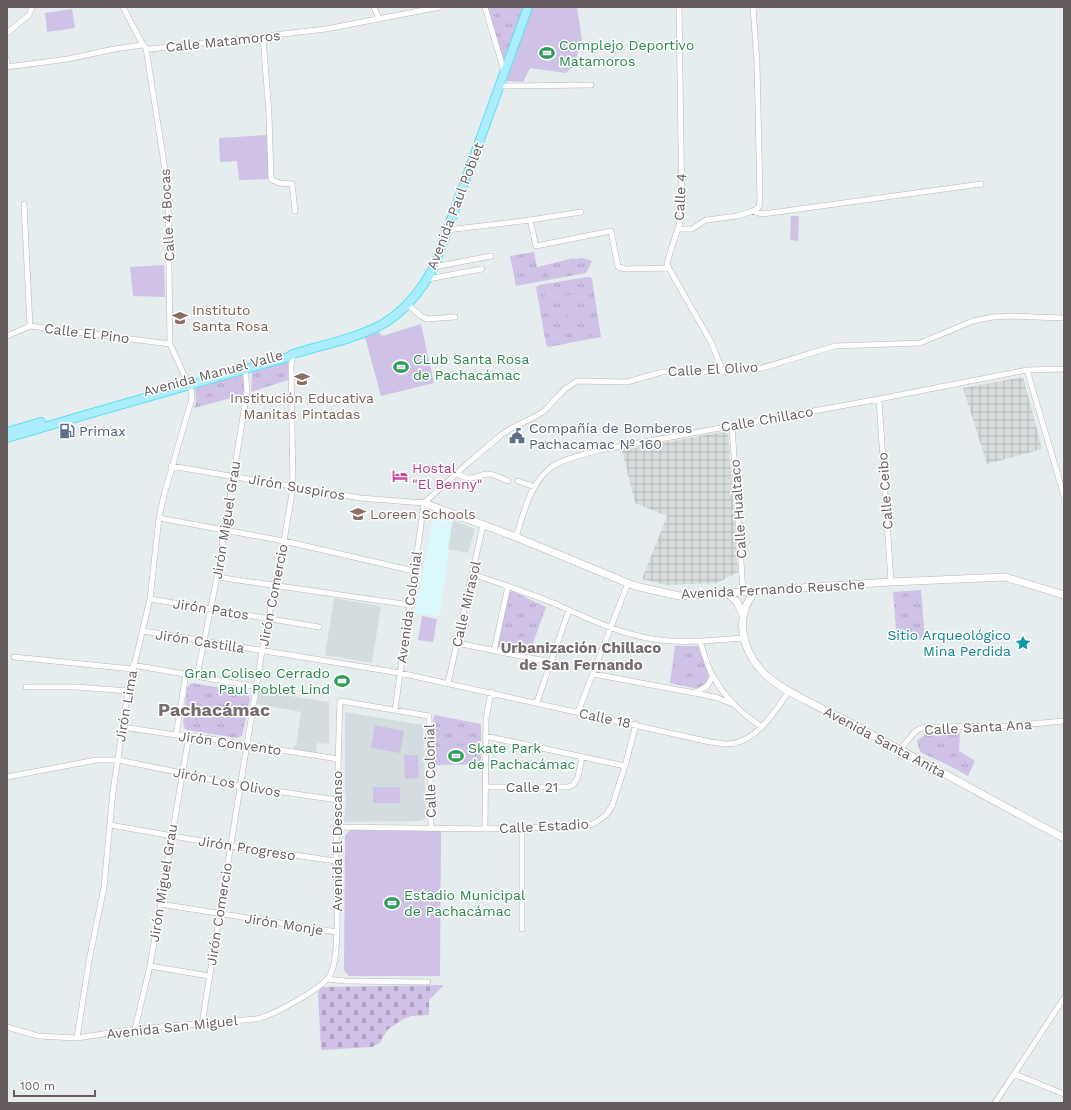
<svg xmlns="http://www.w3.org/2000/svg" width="1071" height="1110" font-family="'Work Sans',sans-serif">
	<defs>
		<pattern id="industrial-grid" width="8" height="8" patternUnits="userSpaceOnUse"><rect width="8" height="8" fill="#d7dddd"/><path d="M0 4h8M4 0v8" fill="none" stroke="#b2b6b6"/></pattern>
		<pattern id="grass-tufts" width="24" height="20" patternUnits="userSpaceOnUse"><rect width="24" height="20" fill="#cfc2e6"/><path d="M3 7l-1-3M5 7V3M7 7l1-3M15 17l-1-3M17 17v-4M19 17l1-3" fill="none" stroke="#aca1be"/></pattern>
		<pattern id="cemetery-stones" width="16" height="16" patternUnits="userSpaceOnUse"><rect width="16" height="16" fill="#cfc2e6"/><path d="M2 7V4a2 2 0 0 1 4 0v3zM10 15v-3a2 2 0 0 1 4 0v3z" fill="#aca1be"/></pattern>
	</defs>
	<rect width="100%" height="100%" fill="#e5edef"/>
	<path fill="#dbf8fd" d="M434,514l19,6 -13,96 -25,-3z"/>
	<path fill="url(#industrial-grid)" d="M1023,377l19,72 -55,15 -24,-76z
		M728,431l10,141 -21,11 -51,2 -24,-6 25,-63 -32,-13 -13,-53z"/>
	<path fill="#d3dddf" d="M453,520l22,9 -7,24 -20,-4z
		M334,598l47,8 -9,57 -47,-8z
		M259,691l70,11v42l-12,-1 -1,10 -23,-2 1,-6h2l5,-33 -44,-8z
		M345,712l78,13 3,92 -4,4 -78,1 2,-26 -1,-2z"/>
	<path fill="url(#grass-tufts)" d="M487,7h39l-23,57z
		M534,252l3,15 37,-9v1l9,-1 9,3 -6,12 -70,13 -6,-30z
		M587,277h3l2,2 9,58 -53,10 -2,-3 -10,-57 3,-2z
		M290,359l1,20 -40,13 1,-21z
		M241,374l3,2 2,13 -4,6 -48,13 2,-6 -1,-16z
		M921,590l4,49 -28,2 -4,-49z
		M512,591l34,16 -17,47 -29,-6 -2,-2 11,-53z
		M675,646h23c2,7 13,29 10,34 -1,4 -6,6 -10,9l-28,-6z
		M191,683l56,9 3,7 -8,37 -5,2 -51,-8 -2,-4 -1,-3 4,-35z
		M435,715l46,9v40l-47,1 -1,-47z
		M960,733l-1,18 16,10 -7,15 -20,-11 -28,-13 -3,-11 7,-6z"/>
	<path fill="url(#cemetery-stones)" d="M444,985l-15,15v15l-18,1 -9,4 -15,10 -7,13 -8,4 -51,3 -3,-58 4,-5z"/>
	<path fill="#cfc2e6" d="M532,7h45l5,32 -8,27 -8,7 -36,-5 -7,14 -18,-1z
		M72,9l3,19 -28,4 -2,-19z
		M267,135l2,44 -30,1 -2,-19 -17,1 -1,-24z
		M791,216h8l-1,25 -8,-1z
		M164,265l1,32 -32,-1 -3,-29z
		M552,289l2,15 -8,1 -2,-15z
		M576,294l4,24 -12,2 -4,-24z
		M597,320l2,16 -7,1 -3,-16z
		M421,324l13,59 -53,13 -16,-59 14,-5 3,4z
		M422,616l15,3 -4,23 -15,-2z
		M677,658l7,1 -3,20 -7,-1z
		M375,725l29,6 -4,22 -29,-5z
		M475,743l-2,20 -36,1 2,-15z
		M404,755h14l1,23 -14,1z
		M373,787h27v16h-27z
		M350,830l91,1 -1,145h-91l-5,-6 1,-134z"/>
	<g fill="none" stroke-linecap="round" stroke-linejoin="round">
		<defs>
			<path id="street" d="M123,7l20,38 3,3 5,1 175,-20 114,-22
				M374,7l5,12
				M485,7l19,64
				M679,7l3,206c-3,18 -12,34 -15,52l44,77 12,30
				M7,33l22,-18 3,-8
				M263,37l6,77 2,64 1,2 7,3 13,1 3,27
				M7,60v7
				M7,67l61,-8 46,-10 29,-4
				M500,86l91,-1
				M24,204l6,122
				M753,211l5,2 5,1 218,-30
				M530,220l51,-8
				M678,229h14l14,-9 31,-4 16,-5 6,-4 1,-7 -3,-137 -4,-56
				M447,230l83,-10 6,26 75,-15 7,36 8,2 43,-1
				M434,267l57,-11
				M428,279l54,-10
				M407,304l14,12 6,3 28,-2
				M7,336l23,-10 140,18
				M1027,370l37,126
				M879,399l12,183
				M732,426l11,166
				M171,466l189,32 64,5
				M456,473c16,9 15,4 31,1 6,-1 15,5 21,7
				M518,481l17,6
				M424,503l43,-39 34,-29 9,-6 26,-13 8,-5 21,-22 12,-8 50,1 35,-10h61l39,-4 73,-22 85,-3 53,-22 20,-4 19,-1 52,2
				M159,518l125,23 130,30
				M516,537c8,-25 14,-55 37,-71 10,-7 35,-13 47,-16l279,-51 148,-29 37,-1
				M472,574c27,9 54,18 81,29 33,14 63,30 100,36 30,5 61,1 91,-1
				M217,577l193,28
				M150,599l169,28
				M143,631l257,42 310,69c6,0 11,2 16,2 29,0 49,-32 63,-53
				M700,641c4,12 7,25 13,35 12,22 29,38 49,51
				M457,643l93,19
				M494,651l14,-65
				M14,657l118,12
				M133,665l124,22
				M593,674l112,21 13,3 15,6
				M197,676l20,-99 30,-185 -2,-28
				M448,683l35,-158
				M26,687h51l51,4
				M695,693l12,-7 6,-10
				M537,702l32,-92
				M395,710l29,-207
				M578,712l50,-129
				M122,727l54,8h10l152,24
				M176,735l10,-61
				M485,736l140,30
				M901,749c7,-8 12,-19 24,-22l84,-1 55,-5
				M7,777l89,-17h22l64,13 58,13 98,14
				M485,787h83l5,-2 5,-8 4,-19
				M110,825l120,21 106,15
				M337,827l148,2 103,-3 7,-3 11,-8 6,-9 13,-40 11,-42
				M522,828v101
				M485,829l1,-110 5,-27
				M160,904l177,28
				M150,966l59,10
				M327,979l18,2 83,1
				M202,1024l60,-373 22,-110 9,-54 -2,-122 2,-11
				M7,1027l31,9 39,2 58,-9 121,-10c16,-3 66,-30 74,-44 11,-18 6,-91 6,-115 1,-52 2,-105 4,-158l1,-1 88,15 2,111
				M135,1029l15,-63 39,-231
				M77,1038l12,-77 15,-74 9,-96 15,-100 22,-92 9,-81 5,-23 28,-97 -1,-8 -21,-46 -2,-155 -22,-141
				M1014,1074l50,20
				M995,1103l69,-105"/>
			<path id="secondary" d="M424,503l92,34 119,49 44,10 212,-14 114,-5 59,18
				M755,592c-20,22 -14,55 5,77 14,16 36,26 55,36 20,10 40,20 59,31 64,33 126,69 190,102
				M727,593l10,9 6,13"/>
			<path id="primary" d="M7,432l34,-10
				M7,438l78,-23 203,-58 5,-3c29,-9 61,-15 88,-29 23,-13 41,-36 53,-58l94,-260"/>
		</defs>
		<use href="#street" stroke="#bbb5b5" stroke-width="6"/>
		<use href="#secondary" stroke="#bcb3b4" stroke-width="8"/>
		<use href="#primary" stroke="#5de1ef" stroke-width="10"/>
		<use href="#street" stroke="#fff" stroke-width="5"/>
		<use href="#secondary" stroke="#fff" stroke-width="7"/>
		<use href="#primary" stroke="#abecfe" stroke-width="8"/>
	</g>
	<defs>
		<symbol id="stadium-bare" viewBox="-9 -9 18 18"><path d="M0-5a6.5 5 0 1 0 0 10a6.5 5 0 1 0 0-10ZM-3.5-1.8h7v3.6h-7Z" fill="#2e9e5b" stroke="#fff" stroke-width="2.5" paint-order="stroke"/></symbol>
		<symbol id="university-bare" viewBox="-9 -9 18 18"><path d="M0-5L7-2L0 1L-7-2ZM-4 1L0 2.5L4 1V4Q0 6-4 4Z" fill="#8d6e63" stroke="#fff" stroke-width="2.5" paint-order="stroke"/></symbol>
		<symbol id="school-bare" viewBox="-9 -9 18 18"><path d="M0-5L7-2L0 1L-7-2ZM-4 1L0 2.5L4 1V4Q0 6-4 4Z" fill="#8d6e63" stroke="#fff" stroke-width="2.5" paint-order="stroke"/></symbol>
		<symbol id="fuel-bare" viewBox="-9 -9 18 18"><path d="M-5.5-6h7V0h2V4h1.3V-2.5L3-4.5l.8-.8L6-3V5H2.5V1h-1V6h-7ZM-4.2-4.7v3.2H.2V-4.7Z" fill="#5c6f8a" stroke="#fff" stroke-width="2.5" paint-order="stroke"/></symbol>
		<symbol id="civic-bare" viewBox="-9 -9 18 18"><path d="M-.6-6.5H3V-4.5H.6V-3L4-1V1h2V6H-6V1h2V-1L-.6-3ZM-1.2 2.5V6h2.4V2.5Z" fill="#5c6f8a" stroke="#fff" stroke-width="2.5" paint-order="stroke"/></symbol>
		<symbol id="hotel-bare" viewBox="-9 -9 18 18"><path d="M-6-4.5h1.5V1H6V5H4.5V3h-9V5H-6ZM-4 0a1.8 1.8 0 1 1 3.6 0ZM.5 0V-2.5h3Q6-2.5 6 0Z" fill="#d1479c" stroke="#fff" stroke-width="2.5" paint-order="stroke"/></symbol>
		<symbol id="sight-bare" viewBox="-9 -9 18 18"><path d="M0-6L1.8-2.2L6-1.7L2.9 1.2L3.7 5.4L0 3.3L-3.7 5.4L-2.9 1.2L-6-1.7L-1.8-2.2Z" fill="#0f9aa8" stroke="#fff" stroke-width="2.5" paint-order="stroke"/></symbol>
	</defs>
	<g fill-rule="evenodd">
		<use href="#stadium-bare" x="536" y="42" width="22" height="22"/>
		<use href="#university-bare" x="169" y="307" width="22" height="22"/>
		<use href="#stadium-bare" x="390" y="356" width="22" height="22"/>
		<use href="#school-bare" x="291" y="368" width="22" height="22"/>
		<use href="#fuel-bare" x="56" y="420" width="22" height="22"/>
		<use href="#civic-bare" x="506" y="425" width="22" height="22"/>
		<use href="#hotel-bare" x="389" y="465" width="22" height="22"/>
		<use href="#school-bare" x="347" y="503" width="22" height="22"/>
		<use href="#sight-bare" x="1012" y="632" width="22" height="22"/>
		<use href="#stadium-bare" x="331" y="670" width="22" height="22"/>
		<use href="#stadium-bare" x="445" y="745" width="22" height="22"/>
		<use href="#stadium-bare" x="381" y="892" width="22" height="22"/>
	</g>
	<g text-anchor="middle" stroke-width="3" stroke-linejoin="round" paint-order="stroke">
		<g font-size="14" fill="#655c5d" stroke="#fff">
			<text transform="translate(223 41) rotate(-6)" y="5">Calle Matamoros</text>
			<text transform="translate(680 197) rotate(-87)" y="5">Calle 4</text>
			<text transform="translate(455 206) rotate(-69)" y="5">Avenida Paul Poblet</text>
			<text transform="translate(167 215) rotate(-93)" y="5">Calle 4 Bocas</text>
			<text transform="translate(87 333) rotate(7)" y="5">Calle El Pino</text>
			<text transform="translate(713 369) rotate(-3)" y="5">Calle El Olivo</text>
			<text transform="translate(213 373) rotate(-15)" y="5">Avenida Manuel Valle</text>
			<text transform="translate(767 419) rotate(-10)" y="5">Calle Chillaco</text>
			<text transform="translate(297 487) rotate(10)" y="5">Jirón Suspiros</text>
			<text transform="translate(885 491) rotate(-94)" y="5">Calle Ceibo</text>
			<text transform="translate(738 509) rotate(-94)" y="5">Calle Hualtaco</text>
			<text transform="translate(226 520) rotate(-81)" y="5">Jirón Miguel Grau</text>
			<text transform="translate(773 589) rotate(-3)" y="5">Avenida Fernando Reusche</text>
			<text transform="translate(273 595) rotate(-79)" y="5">Jirón Comercio</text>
			<text transform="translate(466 604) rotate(-77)" y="5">Calle Mirasol</text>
			<text transform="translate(409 607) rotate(-82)" y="5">Avenida Colonial</text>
			<text transform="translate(211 609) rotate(9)" y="5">Jirón Patos</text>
			<text transform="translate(200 641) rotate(9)" y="5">Jirón Castilla</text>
			<text transform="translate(126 706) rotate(-80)" y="5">Jirón Lima</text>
			<text transform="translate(605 718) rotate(12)" y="5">Calle 18</text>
			<text transform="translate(978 727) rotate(-3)" y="5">Calle Santa Ana</text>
			<text transform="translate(885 742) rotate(28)" y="5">Avenida Santa Anita</text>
			<text transform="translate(230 743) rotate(8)" y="5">Jirón Convento</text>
			<text transform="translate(430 771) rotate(-91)" y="5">Calle Colonial</text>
			<text transform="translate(227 782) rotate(11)" y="5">Jirón Los Olivos</text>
			<text x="532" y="792">Calle 21</text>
			<text transform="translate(544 826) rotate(-3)" y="5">Calle Estadio</text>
			<text transform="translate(337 841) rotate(-90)" y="5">Avenida El Descanso</text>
			<text transform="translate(247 848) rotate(9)" y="5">Jirón Progreso</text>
			<text transform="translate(163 883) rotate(-81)" y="5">Jirón Miguel Grau</text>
			<text transform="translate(219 914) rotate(-81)" y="5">Jirón Comercio</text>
			<text transform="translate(284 924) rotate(9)" y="5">Jirón Monje</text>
			<text transform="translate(172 1027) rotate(-6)" y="5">Avenida San Miguel</text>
		</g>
		<g font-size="14" fill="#27864d" stroke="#fff" text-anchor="start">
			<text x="559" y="50">Complejo Deportivo<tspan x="559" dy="16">Matamoros</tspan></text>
			<text x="413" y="364">CLub Santa Rosa<tspan x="413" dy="16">de Pachacámac</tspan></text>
			<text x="330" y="678" text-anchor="end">Gran Coliseo Cerrado<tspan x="330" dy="16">Paul Poblet Lind</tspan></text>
			<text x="468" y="753">Skate Park<tspan x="468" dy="16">de Pachacámac</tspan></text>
			<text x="404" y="900">Estadio Municipal<tspan x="404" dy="16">de Pachacámac</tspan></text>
		</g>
		<g font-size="14" fill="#785e54" stroke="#fff" text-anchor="start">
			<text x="192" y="315">Instituto<tspan x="192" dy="16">Santa Rosa</tspan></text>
			<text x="302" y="403" text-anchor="middle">Institución Educativa<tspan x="302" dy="16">Manitas Pintadas</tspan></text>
			<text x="370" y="519">Loreen Schools</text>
		</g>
		<g font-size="14" fill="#4e5e75" stroke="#fff" text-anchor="start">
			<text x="529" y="433">Compañía de Bomberos<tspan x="529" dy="16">Pachacamac Nº 160</tspan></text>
			<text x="79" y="436">Primax</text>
		</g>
		<g font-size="14" fill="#b23c85" stroke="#fff" text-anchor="start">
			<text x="412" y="473">Hostal<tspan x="412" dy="16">"El Benny"</tspan></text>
		</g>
		<g font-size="14" fill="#0d838f" stroke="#fff" text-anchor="end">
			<text x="1011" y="640">Sitio Arqueológico<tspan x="1011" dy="16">Mina Perdida</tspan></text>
		</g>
		<g font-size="15" font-weight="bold" fill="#776d6f" stroke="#fff">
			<text x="581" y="653">Urbanización Chillaco<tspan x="581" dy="17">de San Fernando</tspan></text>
		</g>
		<g font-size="18" font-weight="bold" fill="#776d6f" stroke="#fff">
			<text x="214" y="716">Pachacámac</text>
		</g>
	</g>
	<rect width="1071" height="1110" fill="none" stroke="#655c5d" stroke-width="16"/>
	<path d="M14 1090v6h81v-6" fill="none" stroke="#655c5d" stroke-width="2"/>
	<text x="20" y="1090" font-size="12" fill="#655c5d" stroke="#ffffff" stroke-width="3" paint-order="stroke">100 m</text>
</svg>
